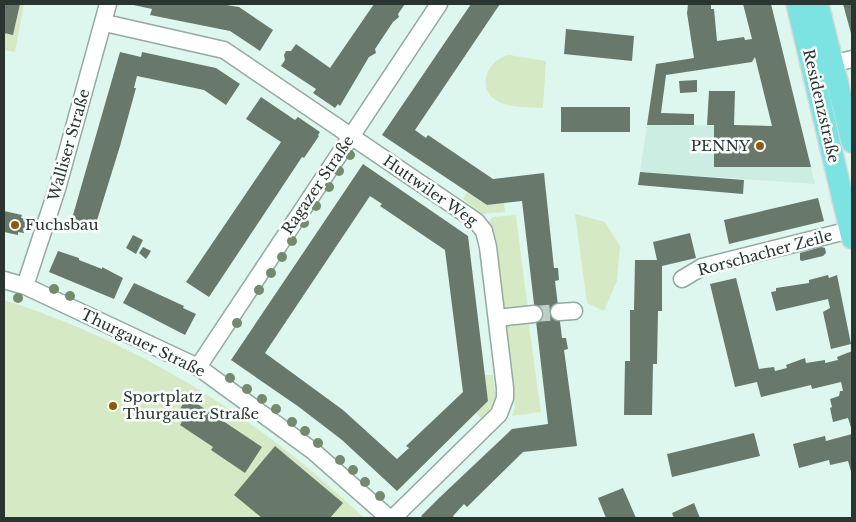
<svg xmlns="http://www.w3.org/2000/svg" width="856" height="522" font-family="'Libre Baskerville',serif">
	<rect width="100%" height="100%" fill="#def7ee"/>
	<path fill="#cbede2" d="M647,125l154,1 14,58 -175,-12z"/>
	<path fill="#d5eac4" d="M4,4h20l-9,48 -11,-2z
		M509,55l37,6 -3,47c-14,-1 -32,0 -44,-6 -24,-12 -13,-42 10,-47z
		M467,192l20,13 17,-2 1,9 -22,2 -20,-15z
		M575,214l30,8 15,24 -3,35 -13,30 -17,-8z
		M516,215l12,95 -23,3 -8,-68 -8,-24 4,-4z
		M4,300c134,42 260,121 360,218h-360z
		M528,318l13,94 -29,4 3,-9 -11,-86z
		M485,375h8l3,25 -13,20 -7,-7 12,-12z"/>
	<path fill="#68796c" fill-rule="evenodd" d="M4,4h16l-7,31 -9,-2z
		M129,4h91l19,3 34,23 -13,21 -30,-20 -80,-16 2,-6z
		M374,4h31l-7,10 1,3 -6,5 -18,27 1,4 -7,4 -29,49 -2,-2 -3,4 -22,-15 3,-4 -35,-23 4,-6 -1,-5 2,-4h5l5,-7 34,24z
		M471,4h29l-85,126 11,8 2,-3 65,44 51,-6 10,95h4l1,12 -4,1 7,57h4l2,11 -4,1 13,96 -54,6 -56,55 -3,-3 -11,12 2,2h-31l-3,-2 17,-17 74,-70 36,-5 -26,-223 -35,4 -105,-70z
		M688,4h23v5h3l3,32 27,-4 1,3 7,-1 -9,-35h28l40,163h-97v-42h-7l2,-34h26l-1,34 38,1 -17,-69 -3,5 -86,13 -5,38 33,1v11h-47l9,-61 38,-6 -7,-45z
		M843,4h9v33z
		M566,29l68,7 -2,25 -68,-7z
		M120,52l21,5 1,-5 74,16 24,16 -14,21 -22,-15 -67,-14 -3,12h2l-16,58 -26,84 -23,-8z
		M697,80v12l-17,1 -1,-12z
		M261,97l34,23 3,-3 22,15 -2,3 1,1 -15,22 -2,-1 -93,140 -23,-15 95,-140 -35,-23z
		M561,107h69v25h-69z
		M363,164l105,72 20,165 -91,90 -55,-51 -43,-33 -68,-47zM370,196l12,8 -2,2 65,44 18,142 -57,54 3,2 -12,11 -54,-49 -78,-57z
		M640,172l104,8 -1,14 -105,-9z
		M818,198l6,23 -95,23 -5,-24z
		M4,211l18,4 -1,3 6,1 -3,14 -6,-1v3l-14,-3z
		M690,233l6,25 -34,8v45h-4l-1,53h-4l-1,51h-28l1,-54h5v-51h4l1,-50h22l-4,-18z
		M133,235l10,5 -7,14 -10,-6z
		M143,247l8,4 -5,8 -7,-6z
		M821,247l4,1 1,5 -3,3 -21,5 -2,-1v-7z
		M58,251l21,7v2l23,9v-2l21,11 -9,21 -65,-27z
		M828,275l1,3 8,-3 14,69 -20,5 -8,-37 7,-4 -2,-9 -52,12 -5,-19 5,-1v-3l33,-5v-3z
		M736,278l23,91 15,-2 1,4 12,-3 -1,-3 19,-7 1,5 19,-3v3l13,-3 -1,-3 15,-6v80l-4,-13 -15,4 -3,-14 2,-1 -2,-8 9,-3 1,-5h3l-2,-9 -29,7 -1,-4 -50,12 -4,-15 -22,5 -25,-103z
		M134,283l50,23 -1,2 13,6 -11,21 -62,-32z
		M187,397l75,50 -17,26 -34,-23 2,-3 -33,-22 7,-12 -7,-4z
		M754,433l6,23 -88,21 -5,-23z
		M852,434v41l-4,-14 -18,4 -1,-5 -30,8 -6,-24 32,-8 1,5z
		M275,446l68,57 -13,15h-68l-28,-23z
		M623,488l13,30h-30l-8,-20z
		M694,503l6,15h-26l-2,-5z"/>
	<g fill="none" stroke-linecap="round" stroke-linejoin="round">
		<path stroke="#bad0c8" stroke-width="16" stroke-dasharray="16 8" stroke-linecap="butt" d="M534,314l25,-2"/>
		<defs>
			<path id="minor" d="M105,23l119,27 252,171 8,10 4,16 17,141v10l-6,16 -106,104
				M832,64l20,-5
				M682,279l20,-12 148,-37
				M4,280l21,6 173,81 115,84 76,67
				M25,286l32,-97 51,-185
				M559,312l15,-1
				M497,318l37,-4
				M198,367l241,-363"/>
			<path id="major" d="M797,4l55,234
				M818,4l34,138"/>
		</defs>
		<use href="#minor" stroke="#92aaa1" stroke-width="19"/>
		<use href="#major" stroke="#d9dada" stroke-width="24"/>
		<use href="#minor" stroke="#fff" stroke-width="16"/>
		<use href="#major" stroke="#7de3e2" stroke-width="21"/>
	</g>
	<g fill="#738a6c">
		<circle cx="350" cy="155" r="5"/>
		<circle cx="339" cy="171" r="5"/>
		<circle cx="329" cy="187" r="5"/>
		<circle cx="316" cy="206" r="5"/>
		<circle cx="304" cy="223" r="5"/>
		<circle cx="292" cy="241" r="5"/>
		<circle cx="282" cy="257" r="5"/>
		<circle cx="271" cy="273" r="5"/>
		<circle cx="54" cy="289" r="5"/>
		<circle cx="259" cy="290" r="5"/>
		<circle cx="70" cy="296" r="5"/>
		<circle cx="18" cy="298" r="5"/>
		<circle cx="237" cy="323" r="5"/>
		<circle cx="230" cy="378" r="5"/>
		<circle cx="247" cy="389" r="5"/>
		<circle cx="262" cy="399" r="5"/>
		<circle cx="276" cy="409" r="5"/>
		<circle cx="292" cy="422" r="5"/>
		<circle cx="305" cy="431" r="5"/>
		<circle cx="318" cy="443" r="5"/>
		<circle cx="340" cy="460" r="5"/>
		<circle cx="353" cy="470" r="5"/>
		<circle cx="365" cy="482" r="5"/>
		<circle cx="380" cy="496" r="5"/>
	</g>
	<g fill="#8e590a" stroke="#fafffd" stroke-width="2">
		<circle cx="760" cy="146" r="5"/>
		<circle cx="15" cy="225" r="5"/>
		<circle cx="113" cy="406" r="5"/>
	</g>
	<g text-anchor="middle" stroke-width="5" stroke-linejoin="round" paint-order="stroke">
		<g font-size="15" fill="#2a3431" stroke="#fafffd">
			<text transform="translate(821 106) rotate(77)" y="5">Residenzstraße</text>
			<text transform="translate(69 145) rotate(-74)" y="5">Walliser Straße</text>
			<text transform="translate(318 185) rotate(-56)" y="5">Ragazer Straße</text>
			<text transform="translate(430 191) rotate(35)" y="5">Huttwiler Weg</text>
			<text transform="translate(765 253) rotate(-15)" y="5">Rorschacher Zeile</text>
			<text transform="translate(143 343) rotate(26)" y="5">Thurgauer Straße</text>
		</g>
		<g font-size="15" fill="#2a3431" stroke="#fafffd" text-anchor="start">
			<text x="750" y="151" text-anchor="end">PENNY</text>
			<text x="25" y="230">Fuchsbau</text>
			<text x="123" y="402">Sportplatz<tspan x="123" dy="17">Thurgauer Straße</tspan></text>
		</g>
	</g>
	<rect width="856" height="522" fill="none" stroke="#2a3431" stroke-width="10"/>
</svg>
